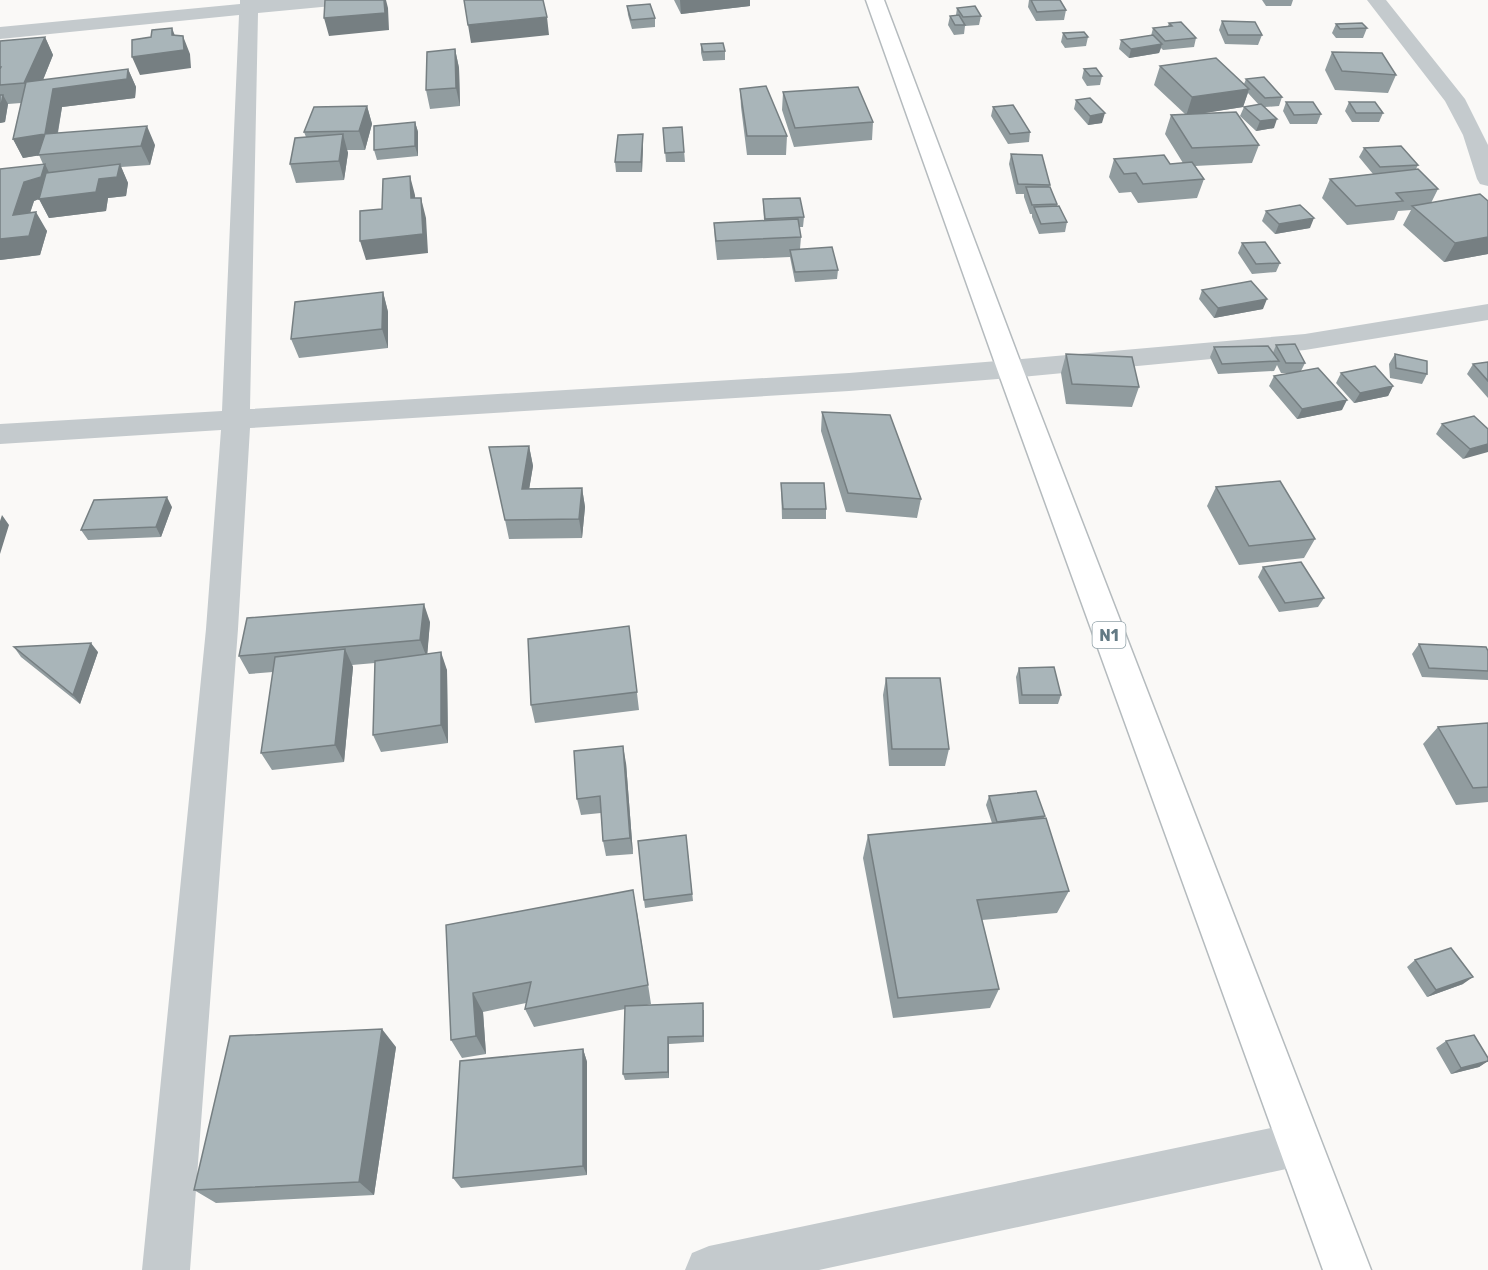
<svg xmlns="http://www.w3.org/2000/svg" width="1488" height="1270" font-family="Rubik,sans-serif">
	<rect width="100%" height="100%" fill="#faf9f7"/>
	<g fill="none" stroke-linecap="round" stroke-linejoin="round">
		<defs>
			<path id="trunk" d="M866,0h18l139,369 348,901h-48l-326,-901z"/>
		</defs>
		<use href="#trunk" stroke="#b5bbbe" stroke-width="3"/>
		<path fill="#c4cacd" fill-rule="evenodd" d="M240,0h101l-2,4 -7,2 -74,7 -8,396 599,-36 161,-13 295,-26 183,-30v16l-183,30 -295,28 -161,13 -599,37 -12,201 -48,641h-48l64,-641 15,-199 -221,14v-20l222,-13 17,-396 -239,24v-12l240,-23z
			M1367,0h19l79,99 23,46v41l-8,-2 -3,-5 -14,-44 -18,-34z
			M1300,1122l16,6 6,16 -6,16 -16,6 -481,104h-134l7,-17 17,-7z"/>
		<use href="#trunk" fill="#fff" fill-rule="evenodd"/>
	</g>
	<path fill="#919c9f" d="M674,0h76v6l-69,8z
		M1029,0h31l6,10 -2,10 -28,1 -8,-14z
		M1262,0h31l-2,6h-25z
		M627,6l28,12v9l-23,2 -4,-14z
		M957,8l24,8 -2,9 -14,1 -1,8 -10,1 -6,-10 2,-9 6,-1z
		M1222,21l40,14 -4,10 -33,-1 -6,-14z
		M1169,23l27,15 -2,9 -31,3 -2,-2 -2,5 -30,5 -10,-9 2,-9 30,-4 2,-8 15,-2z
		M1336,24l31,4 -4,10h-27l-4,-5z
		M1063,33l25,4 -2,9 -21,2 -4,-6z
		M45,37l8,18 -10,25 85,-11 8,18 -1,11 -73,9 -4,26 97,12 -5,20 -29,2 7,16 -2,13 -18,2 -2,13 -57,7 -10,-19 -5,2 -4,12 17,18 -7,24 -40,5 43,-96 -4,-9 -16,3 -10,-19 8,-36 -13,1 -3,18 -5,1v-82z
		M701,44l24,7v9l-22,1 -2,-8z
		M455,49l4,19 1,38 -30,3 -4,-19z
		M1332,52l64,23 -8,18 -53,-3 -10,-20z
		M1160,66l84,18 2,-5 36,18 -3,9 -14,1 9,21 -18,3 -16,-15 4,-9 15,-2 -11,-12 -5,14 -46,7 62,31 -7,18 -57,3 9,13 -7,19 -59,5 -7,-11 -12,1 -10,-16 5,-18 56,5 13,-1 -18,-29 6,-19 14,-1 -31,-29z
		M1084,69l18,7 -2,9 -13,1 -5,-8z
		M740,89l47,47 -1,19h-39l-6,-48z
		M783,92l90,30 -1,18 -78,7 -12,-37z
		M1076,100l26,23 -14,2 -14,-16z
		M1286,102l35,12 -4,10h-27l-7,-13z
		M1349,102l34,11 -4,9h-27l-7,-11z
		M367,106l5,18 -7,26h-18l1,3 -4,27 -48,3 -6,-19 16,-27 -2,-5z
		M993,107l37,25 -1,10 -21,2 -17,-28z
		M415,122l3,10v24l-41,4 -3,-10z
		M682,127l3,35h-19l-3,-34z
		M643,144l-1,28h-26l-1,-10z
		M1364,148l54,17 -2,4 22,20 -7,14 57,-2v53l-44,8 -41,-37 8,-15 -13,1 -4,9 -47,5 -25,-27 8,-19 43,-5 -14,-17z
		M1011,154l39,31 -1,2 8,17v2l10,16 -2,10 -26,2 -7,-17v-3h-2l-6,-17v-3h-8l-7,-30z
		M763,199l41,18 -1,10h-4l2,10 -1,12 38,21 -1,9 -42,3 -5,-25 -73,3 -2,-18 -1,-19 50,-2z
		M1266,211l44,17 -35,6 -13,-13z
		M1242,243l38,20 -4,9 -24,2 -14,-21z
		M1202,290l61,19 -49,9 -15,-19z
		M383,292l5,20v36l-89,10 -8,-19z
		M1276,345l29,18 -4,8 41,39 -45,9 -28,-33 5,-10 17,-3h-10l-4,-8 -3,6 -56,3 -8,-17 4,-10 59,6z
		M1066,354l73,33 -7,20 -66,-3 -5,-31z
		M1395,354l32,20 -5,10 -32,-6 -1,-14z
		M1488,362v36l-21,-24 6,-10z
		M1341,373l52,13 -5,10 -34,7 -18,-20z
		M822,412l99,87 -4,19 -71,-6 -25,-81z
		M1442,424l46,5 -25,30 -27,-25z
		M529,446l4,20 -4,23 53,-1 3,19 -3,31 -73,1 -4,-19z
		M781,483l45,26v10h-44z
		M1216,487l99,52 -11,19 -65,7 -32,-59z
		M172,507l-11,30 -73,3 -7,-10z
		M1263,567l61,31 -6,9 -39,5 -21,-35z
		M430,622l-3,32 20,16 1,73 -67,9 -8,-17 2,-72 -23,2 1,2 -9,95 -72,8 -11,-17 12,-81 -24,2 -10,-18z
		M629,626l10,84 -104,13 -4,-18z
		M1419,644l69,7v29l-66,-3 -10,-23z
		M14,647l84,5 -18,52 -59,-47z
		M1019,668l42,27 -3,9h-39l-3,-27z
		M886,678l63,71 -4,17h-56l-6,-71z
		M1488,723v79l-32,3 -33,-61 15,-17z
		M626,763l7,91 -27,2 -3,-15 -2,-28 -20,2 -4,-16z
		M989,796l56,20 -1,2 25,73 -12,22 -75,7 17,69 -9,19 -97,10 -30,-160 5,-23 124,-12 -6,-18z
		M686,835l7,66 -48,7 -1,-8z
		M637,912l14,92 -4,1 57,5v32l-35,2v34l-44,2 -2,-6 2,-65 -91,18 -9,-18 1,-6 -43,9 3,42 -24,4 -11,-18 -5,-115z
		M1415,960l48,24 -36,13 -20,-30z
		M1446,1041l42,20 -9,6 -28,7 -15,-26z
		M396,1047l-22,148 -158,8 -22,-13z
		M583,1049l4,13v113l-126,13 -8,-10z"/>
	<path fill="#767f82" d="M384,0h2l2,8 1,22 -60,6 -5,-18z
		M680,0h70v6l-69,8z
		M547,17l2,18 -78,8 -3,-18z
		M172,28l7,18 4,-10 7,18 1,14 -51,7 -8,-18 40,-22z
		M45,37l8,18 -19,47 -10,-19z
		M1162,44l-3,9 -30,5 2,-9z
		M455,49l4,19 1,38 -4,-18z
		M128,69l8,18 -1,11 -73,9 -8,46 -31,5 -10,-19 40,-50z
		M1249,89l-6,18 -57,9 6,-19z
		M3,95l5,9 -3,18 -5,1v-12z
		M367,106l5,18 -7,26 -6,-19z
		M1105,113l-3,10 -14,2 2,-9z
		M1277,119l-3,9 -18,3 4,-10z
		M415,122l3,10v24l-3,-10z
		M147,126l8,19 -5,20 -9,-19z
		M343,134l5,19 -4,27 -5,-19z
		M643,134v10l-1,28 -1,-10z
		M45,164l9,19 45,-4 21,-15 8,19 -2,13 -18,2 -2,13 -57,7 -10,-19 -5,2 -11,33 -10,-19 11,-33z
		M410,176l5,19 1,22 -5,-19z
		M421,198l5,20 2,35 -62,7 -6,-19z
		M36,212l11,19 -7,24 -40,5v-21z
		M1314,218l-4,10 -35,6 4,-10z
		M1488,237v17l-44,8 11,-19z
		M383,292l5,20v36l-6,-19z
		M1267,299l-4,10 -49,9 4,-10z
		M1393,386l-5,10 -34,7 6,-10z
		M1347,400l-5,10 -45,9 5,-10z
		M1488,444v8l-25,7 7,-10z
		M529,446l4,20 -7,42 -4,-19z
		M582,488l3,19 -3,31 -3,-19z
		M167,497l5,10 -11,30 -5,-10z
		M2,515l7,10 -9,29v-33z
		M424,604l6,18 -3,36 -7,-18z
		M91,643l7,9 -18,52 -7,-9z
		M345,649l8,18 -9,95 -9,-17z
		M441,652l6,18 1,73 -7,-18z
		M623,746l3,17 7,91 -3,-16z
		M1473,977l-10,7 -36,13 9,-7z
		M473,993l10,19 3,42 -10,-18z
		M382,1029l14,18 -22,148 -15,-13z
		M668,1037l1,7v34l-1,-6z
		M583,1049l4,13v113l-4,-9z
		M1488,1061l-9,6 -28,7 10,-6z"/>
	<path fill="#a9b5b9" stroke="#767f82" stroke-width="1.5" d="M325,0h59l1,13 -61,5z
		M464,0h79l4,17 -79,8z
		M1031,0h29l6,10 -29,2z
		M650,4l5,14 -24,2 -4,-14z
		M975,6l6,10 -18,1 -6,-9z
		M959,15l6,10h-10l-5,-9z
		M1222,21l33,1 7,13h-34z
		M1181,22l15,16 -31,3 -12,-13 19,-2 -3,-3z
		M1362,23l5,5 -27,1 -4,-5z
		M172,28v7l11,1 1,14 -52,7v-17l19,-3 1,-7z
		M1084,32l4,5 -21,2 -4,-6z
		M1153,35l9,9 -31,5 -10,-9z
		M45,37l-21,46 -24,2v-16l1,-2h-1v-26z
		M723,43l2,8 -22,1 -2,-8z
		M455,49l1,39 -30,2 1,-38z
		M1332,52l50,1 14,22 -54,-4z
		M1216,58l33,31 -57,8 -32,-31z
		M1096,68l6,8h-12l-6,-7z
		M128,69l-1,10 -74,10 -8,45 102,-8 -6,20 -103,9 7,-21 -32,5 13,-57z
		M1264,77l18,20 -17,1 -19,-19z
		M766,86l21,50h-40l-7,-47z
		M858,87l15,35 -78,6 -12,-36z
		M0,95h3l-3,16z
		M1090,98l15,15 -15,3 -14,-16z
		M1286,102h27l8,12 -27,1z
		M1349,102h26l8,11h-27z
		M1261,104l16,15 -17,2 -16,-14z
		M1013,105l17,27 -20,2 -17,-27z
		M367,106l-8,25 -55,1 10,-25z
		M1236,112l23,33 -67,3 -21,-33z
		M415,122v24l-41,4v-24z
		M682,127l2,25 -19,1 -2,-25z
		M343,134l-4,27 -49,3 5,-26z
		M643,134l-2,28h-26l3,-27z
		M1401,146l17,19 -38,2 -16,-19z
		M1011,154l31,1 8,30 -32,-1z
		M1164,155l6,9 22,-2 12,17 -61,5 -7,-11 -12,1 -10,-15z
		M45,164l-4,13 -17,5 -11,33 23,-3 -7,24 -29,3v-70z
		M120,164l-3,13 -18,2 -3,13 -57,7 7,-26z
		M1418,169l20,20 -42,4 7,8 -47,5 -26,-27z
		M410,176l1,22h10l2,36 -63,7v-30l22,-2 1,-30z
		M1026,187h24l7,17 -25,1z
		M1480,194l8,7v36l-33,6 -43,-37z
		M800,198l4,19 -39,2 -2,-20z
		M1300,205l14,13 -35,6 -13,-13z
		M1059,206l8,16 -26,2 -7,-17z
		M798,219l3,18 -85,4 -2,-18z
		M1265,242l15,21 -24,1 -14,-21z
		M832,247l6,23 -43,2 -5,-22z
		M1251,281l16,18 -49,9 -16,-18z
		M383,292l-1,37 -91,10 4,-37z
		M1295,344l10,19h-19l-10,-18z
		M1268,346l11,15 -57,3 -8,-17z
		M1066,354l66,3 7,30 -67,-3z
		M1395,354l32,7v13l-31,-6z
		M1488,362v19l-15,-17z
		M1375,366l18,20 -33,7 -19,-20z
		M1318,368l29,32 -45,9 -28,-33z
		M822,412l68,3 31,84 -73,-6z
		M1474,416l14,13v15l-18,5 -28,-25z
		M529,446l-7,43 60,-1 -3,31 -74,1 -16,-73z
		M1280,481l35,58 -66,7 -33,-59z
		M781,483h43l2,26h-43z
		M167,497l-11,30 -75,3 13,-30z
		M1301,562l23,36 -39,5 -22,-36z
		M424,604l-4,36 -181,16 8,-38z
		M629,626l8,66 -106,13 -3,-66z
		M91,643l-18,52 -59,-48z
		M1419,644l67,3 2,4v20l-59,-3z
		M345,649l-10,96 -74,8 14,-96z
		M441,652v73l-68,10 2,-74z
		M1054,667l7,28h-39l-3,-27z
		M886,678h54l9,71h-57z
		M1488,723v64l-15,1 -35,-61z
		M623,746l7,92 -27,3 -3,-45 -23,3 -3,-48z
		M1036,791l9,25 -48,6 -8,-26z
		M1046,818l23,73 -92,9 22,89 -101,9 -30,-163z
		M686,835l6,59 -48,6 -6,-59z
		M633,890l15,95 -123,24 6,-27 -58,11 3,43 -25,4 -5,-115z
		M1451,948l22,29 -37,13 -21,-30z
		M703,1003v33l-35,1v35l-45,2 2,-68z
		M382,1029l-23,153 -165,8 36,-154z
		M1474,1035l14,23v3l-27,7 -15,-27z
		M583,1049v117l-130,12 7,-117z"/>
	<g text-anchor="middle" stroke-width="6" stroke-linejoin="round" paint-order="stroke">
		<rect fill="#fff" stroke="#92a2a9" stroke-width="1.5" x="1092.5" y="622" width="33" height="26" rx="4.5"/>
		<g font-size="16" font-weight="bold" fill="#637a84">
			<text x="1109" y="641">N1</text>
		</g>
	</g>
</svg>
